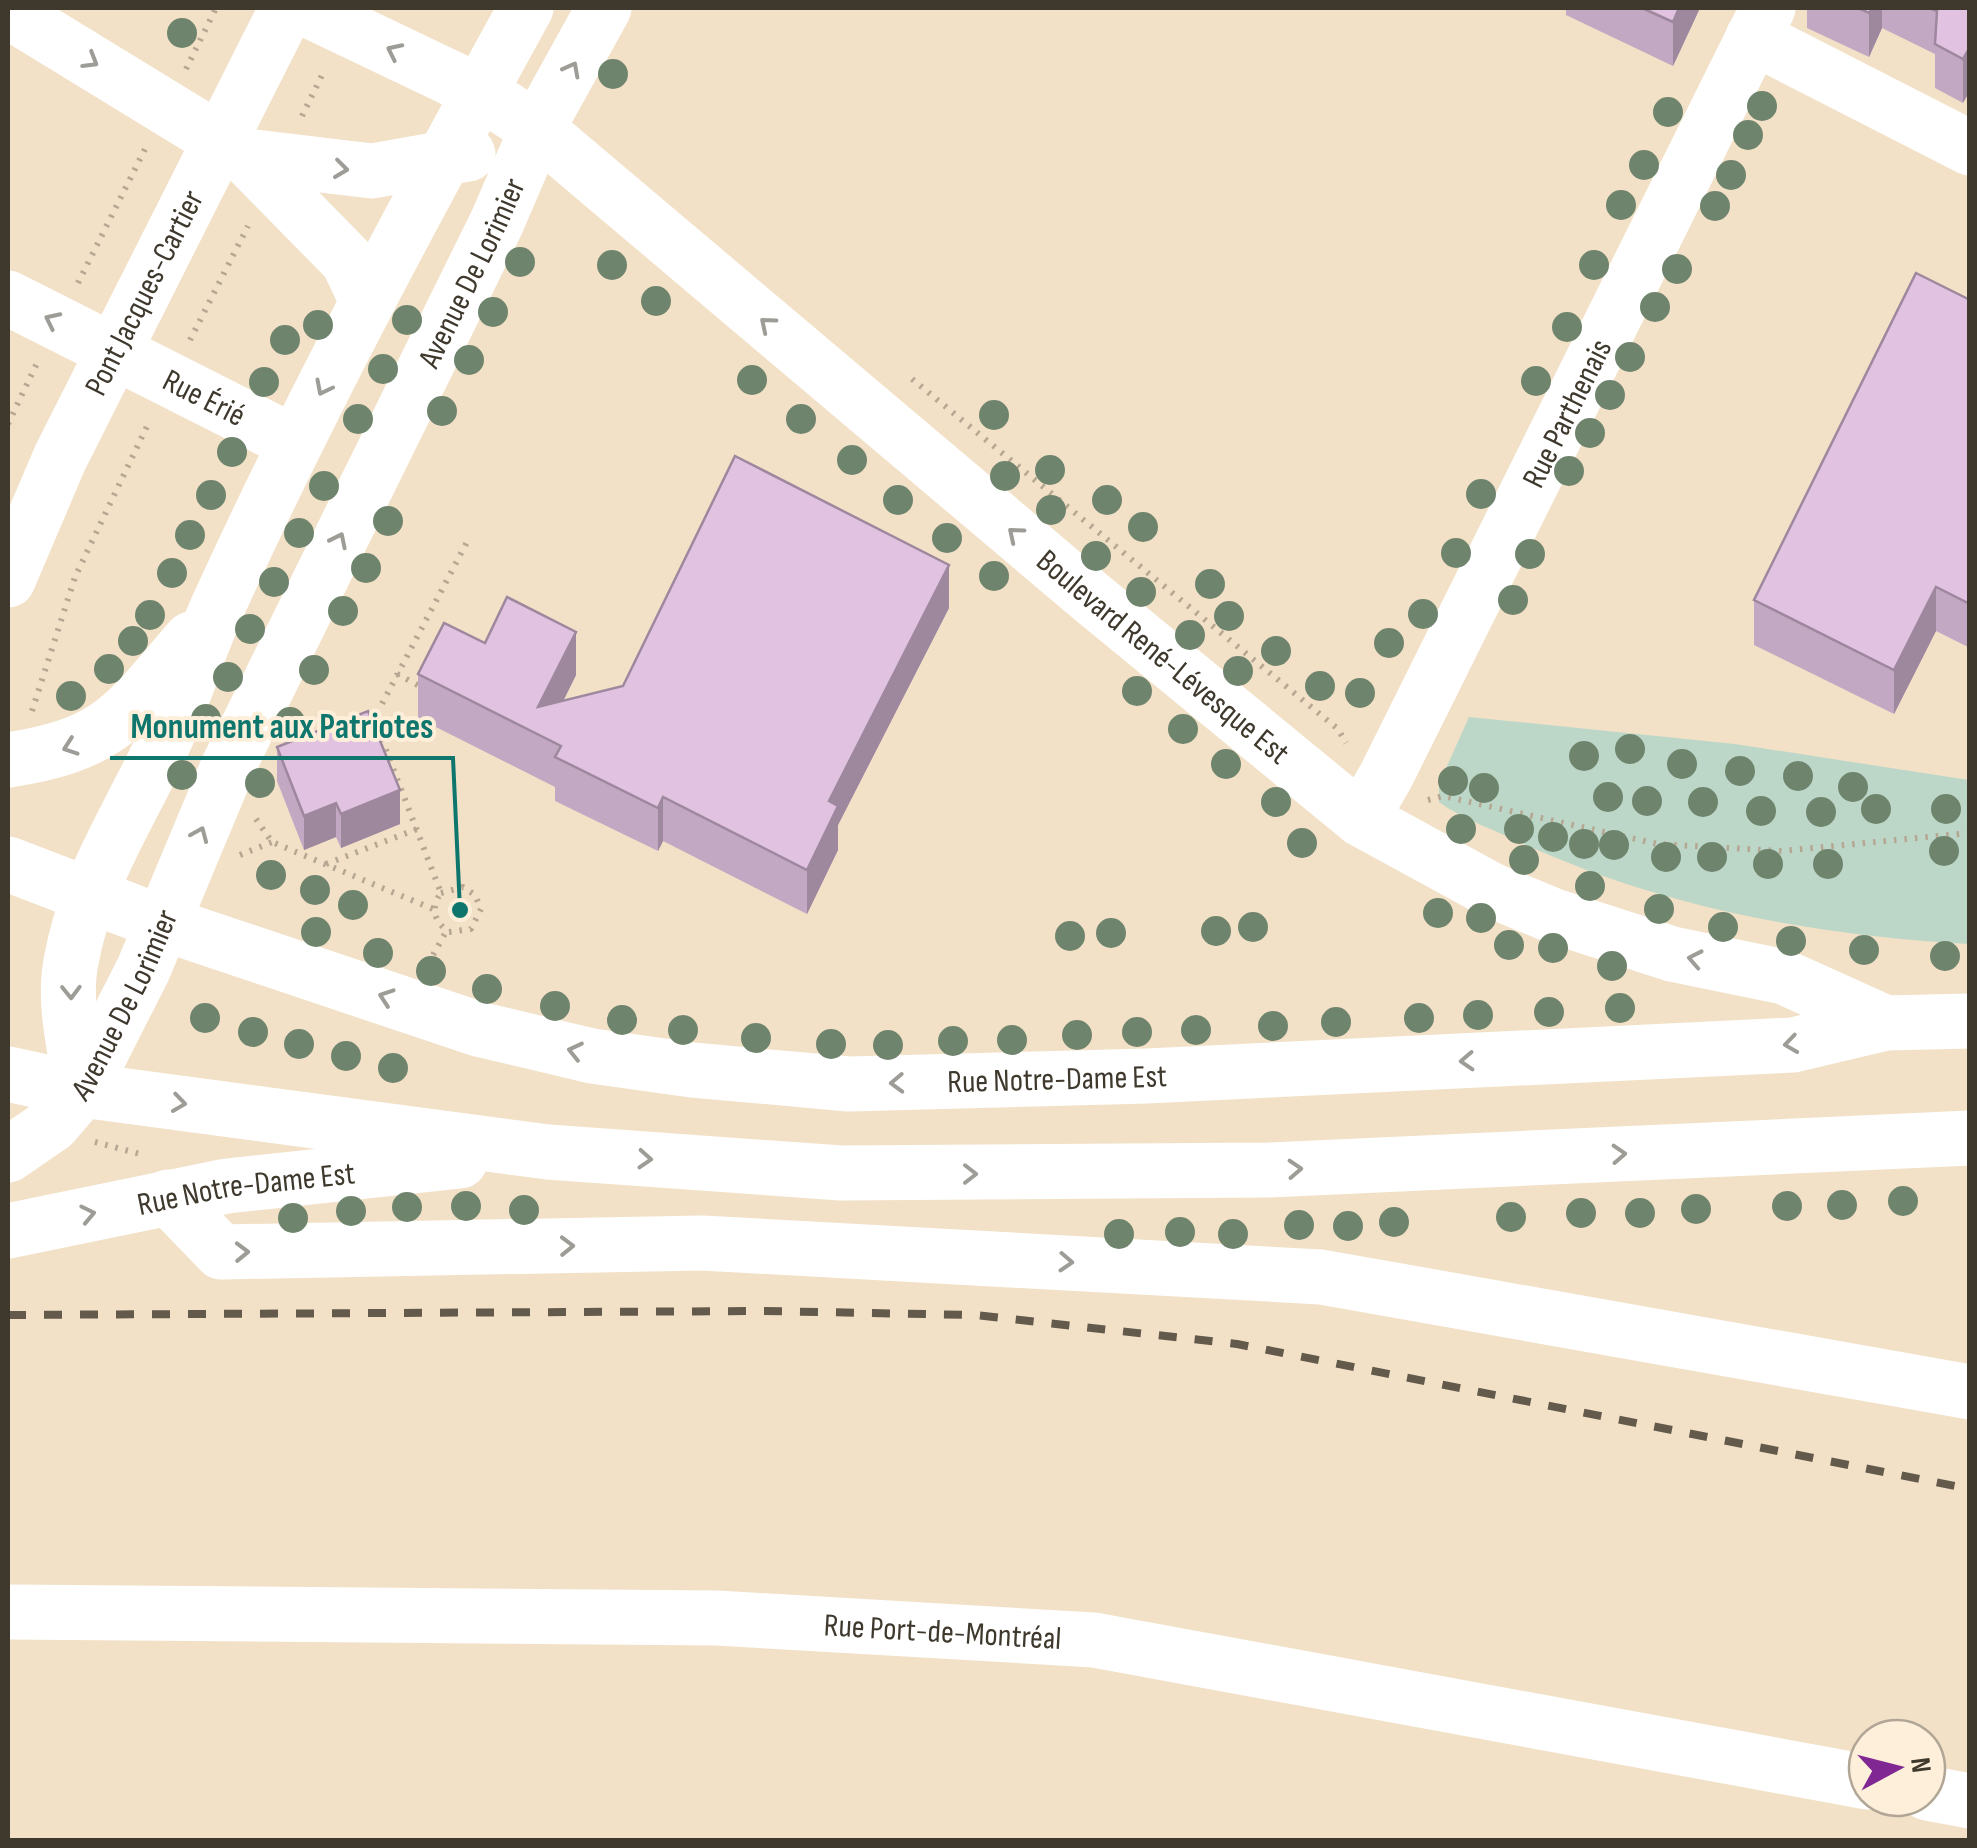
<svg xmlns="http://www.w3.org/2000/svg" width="1977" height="1848" font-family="'Sofia Sans Condensed',sans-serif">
	<rect width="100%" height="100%" fill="#f2e1c7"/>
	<path fill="#bcd7c8" d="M1469,717l266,27 234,36v164c-155,-9 -305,-36 -447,-101 -27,-13 -58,-23 -83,-41v-18z"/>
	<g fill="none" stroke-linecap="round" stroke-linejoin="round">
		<path stroke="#b5a792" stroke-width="6" stroke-dasharray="2.5 8" stroke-linecap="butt" d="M186,69l30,-61
			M302,116l23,-47
			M78,283l68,-136
			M190,340l58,-114
			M912,379l426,350 8,14
			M8,424l30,-63
			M397,674l26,14
			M32,711l43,-134 74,-155
			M1428,800l15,-4 215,48 124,7 188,-18
			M256,819l16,23 161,67
			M240,855l32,-13
			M326,864l91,-35
			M441,893l22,-6 12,8 6,14 -10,20 -22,3c-15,-10 -19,-25 -8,-39l-67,-174 93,-177
			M428,964l19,-34
			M95,1142l45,12"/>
		<g stroke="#fff" stroke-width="55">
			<path d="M1753,37l217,111"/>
			<path id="s1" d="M8,298l287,145"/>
			<path id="s2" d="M1361,819l25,-43 382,-768"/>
			<path d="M168,1197l53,55 481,-9 619,34 649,115"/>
			<path id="s3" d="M8,1612l709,6 377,22 773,142"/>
			<path d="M1927,1793l43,8"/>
		</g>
		<g stroke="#fff" stroke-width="55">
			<path id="s4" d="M304,8l178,85 55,36 556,470 268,220 130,71 63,26 118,38 112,23 102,46"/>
			<path d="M8,11l237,145 127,15 96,-17"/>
			<path d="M245,156l103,105 19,40"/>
			<path id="s5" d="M8,580l52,-122 227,-450"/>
			<path d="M8,760c104,-16 117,-45 183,-121"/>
			<path id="s6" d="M8,864l154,59 316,106 114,27 100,14 157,14 298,-8 646,-31 93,-22 84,-2"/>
			<path d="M8,1074l74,16 466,62 293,21 427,-3 702,-32"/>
			<path d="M82,1090c-7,-40 -19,-87 -11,-128 14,-83 63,-153 97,-229 18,-42 31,-85 50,-127 93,-204 200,-402 308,-598"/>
			<path id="s7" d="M8,1155l45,-31 29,-34 61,-120 84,-201 270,-547 40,-93 67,-121"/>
			<path id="s8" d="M8,1231l219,-45 233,-25"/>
		</g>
		<path stroke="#635a4c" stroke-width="8" stroke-dasharray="18 18" stroke-linecap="butt" d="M8,1315l756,-4 211,4 262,29 733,145"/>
	</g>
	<g fill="#6f846d">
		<circle cx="182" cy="33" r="15"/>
		<circle cx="613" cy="74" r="15"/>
		<circle cx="1762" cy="106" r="15"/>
		<circle cx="1668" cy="112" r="15"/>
		<circle cx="1748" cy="135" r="15"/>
		<circle cx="1644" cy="165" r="15"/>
		<circle cx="1731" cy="175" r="15"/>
		<circle cx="1621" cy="205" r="15"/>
		<circle cx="1715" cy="206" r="15"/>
		<circle cx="520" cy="262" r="15"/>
		<circle cx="612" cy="265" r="15"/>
		<circle cx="1594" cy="265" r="15"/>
		<circle cx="1677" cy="269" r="15"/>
		<circle cx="656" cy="301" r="15"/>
		<circle cx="1655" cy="307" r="15"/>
		<circle cx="493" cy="312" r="15"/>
		<circle cx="407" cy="320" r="15"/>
		<circle cx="318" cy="325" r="15"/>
		<circle cx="1567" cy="327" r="15"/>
		<circle cx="285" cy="340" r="15"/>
		<circle cx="1630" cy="357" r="15"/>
		<circle cx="469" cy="360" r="15"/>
		<circle cx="383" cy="369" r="15"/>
		<circle cx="752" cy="380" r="15"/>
		<circle cx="1536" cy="381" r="15"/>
		<circle cx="264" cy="382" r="15"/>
		<circle cx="1610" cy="395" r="15"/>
		<circle cx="442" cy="411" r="15"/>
		<circle cx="994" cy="415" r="15"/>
		<circle cx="358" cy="419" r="15"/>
		<circle cx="801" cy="419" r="15"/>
		<circle cx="1590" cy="433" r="15"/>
		<circle cx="232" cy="452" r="15"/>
		<circle cx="852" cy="460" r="15"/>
		<circle cx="1050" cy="470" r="15"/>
		<circle cx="1569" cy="471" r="15"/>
		<circle cx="1005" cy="476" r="15"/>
		<circle cx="324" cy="486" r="15"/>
		<circle cx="1481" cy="494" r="15"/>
		<circle cx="211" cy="495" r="15"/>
		<circle cx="898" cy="500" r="15"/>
		<circle cx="1107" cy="500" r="15"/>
		<circle cx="1051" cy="510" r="15"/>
		<circle cx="388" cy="521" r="15"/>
		<circle cx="1143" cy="527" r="15"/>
		<circle cx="299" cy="533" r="15"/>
		<circle cx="190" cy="535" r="15"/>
		<circle cx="947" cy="538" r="15"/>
		<circle cx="1456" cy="553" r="15"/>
		<circle cx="1530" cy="554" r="15"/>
		<circle cx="1096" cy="556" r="15"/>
		<circle cx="366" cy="568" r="15"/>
		<circle cx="172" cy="573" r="15"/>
		<circle cx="994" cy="576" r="15"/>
		<circle cx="274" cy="582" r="15"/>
		<circle cx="1210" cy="584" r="15"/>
		<circle cx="1141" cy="592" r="15"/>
		<circle cx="1513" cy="600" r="15"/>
		<circle cx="343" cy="611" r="15"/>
		<circle cx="1423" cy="614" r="15"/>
		<circle cx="150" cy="615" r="15"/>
		<circle cx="1229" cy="616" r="15"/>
		<circle cx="250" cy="629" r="15"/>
		<circle cx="1190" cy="635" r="15"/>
		<circle cx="133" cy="641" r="15"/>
		<circle cx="1389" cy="643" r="15"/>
		<circle cx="1276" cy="651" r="15"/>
		<circle cx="109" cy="669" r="15"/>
		<circle cx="314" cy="670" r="15"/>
		<circle cx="1238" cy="671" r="15"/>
		<circle cx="228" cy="677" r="15"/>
		<circle cx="1320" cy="686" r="15"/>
		<circle cx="1137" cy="691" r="15"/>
		<circle cx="1360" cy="693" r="15"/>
		<circle cx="71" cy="696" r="15"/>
		<circle cx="206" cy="719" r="15"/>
		<circle cx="290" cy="722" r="15"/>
		<circle cx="1183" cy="729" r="15"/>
		<circle cx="1630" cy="749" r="15"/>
		<circle cx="1584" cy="756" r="15"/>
		<circle cx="1226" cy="764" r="15"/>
		<circle cx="1682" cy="764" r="15"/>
		<circle cx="1740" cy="771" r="15"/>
		<circle cx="182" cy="775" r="15"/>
		<circle cx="1798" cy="776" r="15"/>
		<circle cx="1453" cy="781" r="15"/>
		<circle cx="260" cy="783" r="15"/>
		<circle cx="1853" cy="787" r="15"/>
		<circle cx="1484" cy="788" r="15"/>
		<circle cx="1608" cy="797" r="15"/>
		<circle cx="1647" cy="801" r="15"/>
		<circle cx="1276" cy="802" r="15"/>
		<circle cx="1703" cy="802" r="15"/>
		<circle cx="1876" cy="809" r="15"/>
		<circle cx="1946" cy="809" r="15"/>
		<circle cx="1761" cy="811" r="15"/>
		<circle cx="1821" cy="812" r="15"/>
		<circle cx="1461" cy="829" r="15"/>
		<circle cx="1519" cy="829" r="15"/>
		<circle cx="1553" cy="837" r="15"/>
		<circle cx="1302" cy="843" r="15"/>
		<circle cx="1584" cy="844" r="15"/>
		<circle cx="1614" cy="845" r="15"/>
		<circle cx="1944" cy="851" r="15"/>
		<circle cx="1666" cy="857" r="15"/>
		<circle cx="1712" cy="857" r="15"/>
		<circle cx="1524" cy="860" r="15"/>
		<circle cx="1768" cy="864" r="15"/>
		<circle cx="1828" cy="864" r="15"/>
		<circle cx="271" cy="875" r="15"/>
		<circle cx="1590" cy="886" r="15"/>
		<circle cx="315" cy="890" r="15"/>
		<circle cx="353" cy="905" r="15"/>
		<circle cx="1659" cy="909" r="15"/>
		<circle cx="1438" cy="913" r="15"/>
		<circle cx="1481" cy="918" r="15"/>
		<circle cx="1253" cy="927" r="15"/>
		<circle cx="1723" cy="927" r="15"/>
		<circle cx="1216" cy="931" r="15"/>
		<circle cx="316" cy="932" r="15"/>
		<circle cx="1111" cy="933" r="15"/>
		<circle cx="1070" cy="936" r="15"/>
		<circle cx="1791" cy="941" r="15"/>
		<circle cx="1509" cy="945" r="15"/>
		<circle cx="1553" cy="948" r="15"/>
		<circle cx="1864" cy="950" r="15"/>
		<circle cx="378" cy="953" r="15"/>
		<circle cx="1945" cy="956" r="15"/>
		<circle cx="1612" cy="966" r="15"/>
		<circle cx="431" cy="971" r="15"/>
		<circle cx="487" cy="989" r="15"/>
		<circle cx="555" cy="1006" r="15"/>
		<circle cx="1620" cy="1008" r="15"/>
		<circle cx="1549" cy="1012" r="15"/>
		<circle cx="1478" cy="1015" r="15"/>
		<circle cx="205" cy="1018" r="15"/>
		<circle cx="1419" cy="1018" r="15"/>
		<circle cx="622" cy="1020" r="15"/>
		<circle cx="1336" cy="1022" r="15"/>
		<circle cx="1273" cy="1026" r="15"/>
		<circle cx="683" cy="1030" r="15"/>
		<circle cx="1196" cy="1030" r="15"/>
		<circle cx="253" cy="1032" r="15"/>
		<circle cx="1137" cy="1032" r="15"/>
		<circle cx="1077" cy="1035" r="15"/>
		<circle cx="756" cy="1038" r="15"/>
		<circle cx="1012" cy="1040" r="15"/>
		<circle cx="953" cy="1041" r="15"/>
		<circle cx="299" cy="1044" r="15"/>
		<circle cx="831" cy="1044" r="15"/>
		<circle cx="888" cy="1045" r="15"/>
		<circle cx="346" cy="1056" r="15"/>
		<circle cx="393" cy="1068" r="15"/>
		<circle cx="1903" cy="1201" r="15"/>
		<circle cx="1842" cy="1205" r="15"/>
		<circle cx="466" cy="1206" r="15"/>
		<circle cx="1787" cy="1206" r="15"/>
		<circle cx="407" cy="1207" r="15"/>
		<circle cx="1696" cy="1209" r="15"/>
		<circle cx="524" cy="1210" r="15"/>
		<circle cx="351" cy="1211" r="15"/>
		<circle cx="1581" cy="1213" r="15"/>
		<circle cx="1640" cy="1213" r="15"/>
		<circle cx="1511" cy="1217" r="15"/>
		<circle cx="293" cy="1218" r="15"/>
		<circle cx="1394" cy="1222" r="15"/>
		<circle cx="1299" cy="1225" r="15"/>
		<circle cx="1348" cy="1226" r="15"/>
		<circle cx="1180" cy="1232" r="15"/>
		<circle cx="1119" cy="1234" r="15"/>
		<circle cx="1233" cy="1234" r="15"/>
	</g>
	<path fill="#c2a8c2" d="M1566,8h134l-27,58 -107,-51z
		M1807,8h163l-7,95 -28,-15v-34l-53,-26 -13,29 -62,-29z
		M1970,300v348l-34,-17 -42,83 -140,-69v-45z
		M949,608l-111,217v25l-31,64 -144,-73 -5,10 -103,-50v-14l-137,-69v-44l67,-31 91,32 -13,26z
		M277,747l123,77 -59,24 -5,-11 -32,13 -27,-69z"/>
	<path fill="#9e889e" d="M1679,8h21l-27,58v-44z
		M1872,8h10v20l-13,29v-44z
		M1970,47v44l-7,12v-44z
		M949,565v43l-111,217v25l-31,64v-44l22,-69z
		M1936,587v44l-42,83v-44z
		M576,632v43l-31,63 -7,-31z
		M400,790v34l-59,24v-34z
		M663,797v44l-5,10v-43z
		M336,803v34l-32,13v-34z"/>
	<path fill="#e1c3e1" stroke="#9e889e" stroke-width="2.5" d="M1642,8h37l-6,14z
		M1858,8h14l-3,5z
		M1929,8h41v39l-7,12 -28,-15 2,-33z
		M1916,273l54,27v304l-34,-17 -42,83 -140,-70z
		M735,456l214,109 -120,236 9,5 -31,64 -144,-73 -5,11 -103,-51 6,-11 -143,-72 26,-51 41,20 22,-46 69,35 -38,75 85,-21z
		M368,711l32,79 -59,24 -5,-11 -32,13 -27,-69z"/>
	<defs><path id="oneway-chevron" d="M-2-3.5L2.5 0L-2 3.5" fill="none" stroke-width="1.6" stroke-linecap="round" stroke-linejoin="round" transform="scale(2.5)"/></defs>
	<g stroke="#9e9c96">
		<use href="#oneway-chevron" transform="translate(394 51) rotate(-154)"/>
		<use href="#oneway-chevron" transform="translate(91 61) rotate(31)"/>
		<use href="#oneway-chevron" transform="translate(572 69) rotate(-62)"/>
		<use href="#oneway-chevron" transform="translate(341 169) rotate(7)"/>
		<use href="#oneway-chevron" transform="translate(52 320) rotate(-154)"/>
		<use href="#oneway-chevron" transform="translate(767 324) rotate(-140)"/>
		<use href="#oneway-chevron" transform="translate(323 388) rotate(117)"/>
		<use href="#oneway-chevron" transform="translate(1015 534) rotate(-140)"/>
		<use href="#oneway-chevron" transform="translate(339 540) rotate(-64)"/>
		<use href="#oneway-chevron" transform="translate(70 747) rotate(161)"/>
		<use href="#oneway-chevron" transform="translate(200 834) rotate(-67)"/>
		<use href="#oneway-chevron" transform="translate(1695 959) rotate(-169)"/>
		<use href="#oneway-chevron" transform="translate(71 992) rotate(89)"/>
		<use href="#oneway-chevron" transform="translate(386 997) rotate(-161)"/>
		<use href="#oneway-chevron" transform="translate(1791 1044) rotate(172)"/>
		<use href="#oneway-chevron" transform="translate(575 1051) rotate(-167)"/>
		<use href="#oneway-chevron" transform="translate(1467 1061) rotate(177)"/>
		<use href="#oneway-chevron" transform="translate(897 1083) rotate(178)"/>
		<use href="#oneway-chevron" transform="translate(179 1103) rotate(8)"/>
		<use href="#oneway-chevron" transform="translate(1619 1154) rotate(-3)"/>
		<use href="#oneway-chevron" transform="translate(645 1159) rotate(4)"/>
		<use href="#oneway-chevron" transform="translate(1295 1169) rotate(-3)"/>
		<use href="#oneway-chevron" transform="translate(970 1174)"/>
		<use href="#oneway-chevron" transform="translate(88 1214) rotate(-12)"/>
		<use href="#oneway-chevron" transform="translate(567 1246) rotate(-1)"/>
		<use href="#oneway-chevron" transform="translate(242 1252) rotate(-1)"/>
		<use href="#oneway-chevron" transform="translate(1066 1262) rotate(3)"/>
	</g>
	<g text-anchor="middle" stroke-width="8" stroke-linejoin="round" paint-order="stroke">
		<g font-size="32" fill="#3e382d" stroke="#fdefda">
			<text dy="11" stroke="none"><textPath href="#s7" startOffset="1005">Avenue De Lorimier</textPath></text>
			<text dy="11" stroke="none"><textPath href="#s5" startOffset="318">Pont Jacques-Cartier</textPath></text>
			<text dy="11" stroke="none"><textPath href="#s1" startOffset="220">Rue Érié</textPath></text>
			<text dy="11" stroke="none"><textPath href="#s2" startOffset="455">Rue Parthenais</textPath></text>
			<text dy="11" stroke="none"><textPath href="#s4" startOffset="1082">Boulevard René-Lévesque Est</textPath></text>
			<text dy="11" stroke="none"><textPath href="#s7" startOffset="195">Avenue De Lorimier</textPath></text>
			<text dy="11" stroke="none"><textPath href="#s6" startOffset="1082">Rue Notre-Dame Est</textPath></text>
			<text dy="11" stroke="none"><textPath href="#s8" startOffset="242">Rue Notre-Dame Est</textPath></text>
			<text dy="11" stroke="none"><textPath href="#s3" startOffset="935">Rue Port-de-Montréal</textPath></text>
		</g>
	</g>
	<path fill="none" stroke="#0f766e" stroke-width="4" d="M460 910L453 758H110"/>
	<circle fill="#0f766e" stroke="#fdefda" stroke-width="4" cx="460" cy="910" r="10"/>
	<g font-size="35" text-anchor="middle" font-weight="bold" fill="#0f766e" stroke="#fdefda" stroke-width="8" stroke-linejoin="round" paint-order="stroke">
		<text x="282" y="738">Monument aux Patriotes</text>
	</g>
	<rect width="1977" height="1848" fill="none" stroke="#3e382d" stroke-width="20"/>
	<g transform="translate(1897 1768) rotate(83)"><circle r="48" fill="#fdefda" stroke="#b1a695" stroke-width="2.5"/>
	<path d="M0-8L18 38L0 25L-18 38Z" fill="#812794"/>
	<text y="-15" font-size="28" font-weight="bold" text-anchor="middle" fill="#3e382d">N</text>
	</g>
</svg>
